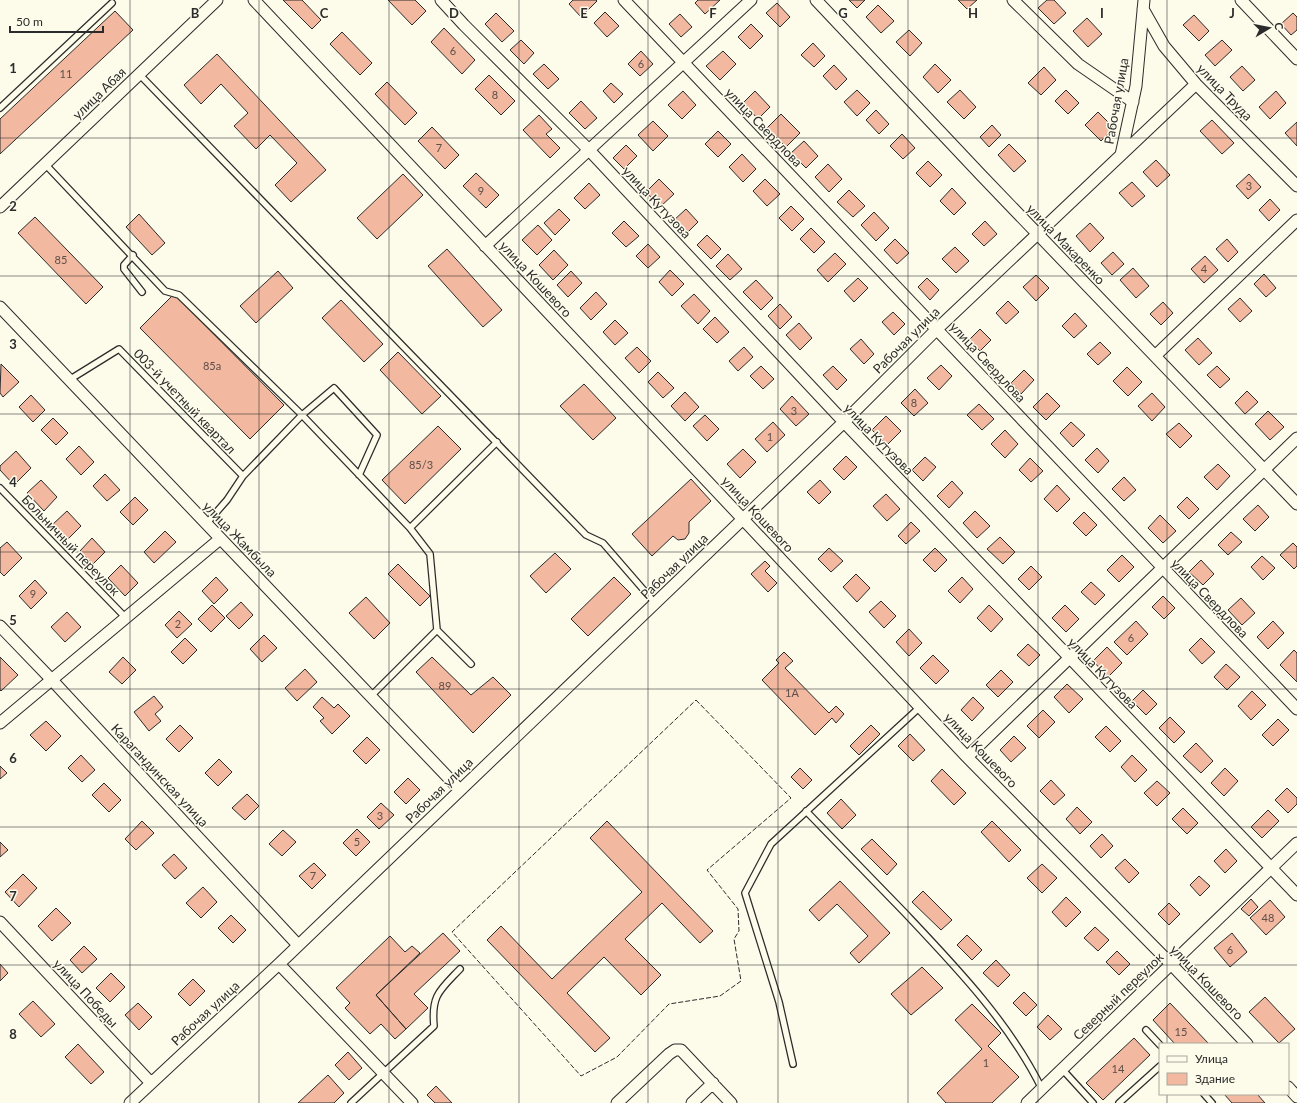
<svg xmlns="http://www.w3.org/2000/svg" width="1297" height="1103" font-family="Lato,sans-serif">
	<rect width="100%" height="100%" fill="#fdfbea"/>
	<path fill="#f2b8a0" stroke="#2b2b2b" d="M283,0h19l19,20 -9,9z
		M388,0h27l11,11 -14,14z
		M573,0h23l1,1 -16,16 -12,-13z
		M698,0h22l-15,14 -10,-11z
		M849,0h16l-8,8z
		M958,0h19l-10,9z
		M1047,0h7l12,13 -12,11 -16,-16z
		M777,3l13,14 -10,10 -14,-14z
		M878,5l16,16 -13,12 -15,-16z
		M115,11l18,19 -133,124v-35z
		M605,12l14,14 -12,11 -13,-14z
		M496,13l18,18 -12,11 -17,-18z
		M1293,13l4,4v13l-6,5 -10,-11z
		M680,14l12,13 -11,10 -12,-13z
		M1194,15l15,16 -10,10 -16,-16z
		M1087,18l15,16 -14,13 -15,-16z
		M751,24l12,12 -13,13 -12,-12z
		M444,28l31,32 -13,14 -31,-32z
		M909,30l13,13 -12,13 -14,-14z
		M342,32l30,31 -12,12 -30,-31z
		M521,40l13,13 -10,11 -14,-14z
		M1222,40l10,10 -17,16 -10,-11z
		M813,43l12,13 -11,11 -13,-12z
		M641,51l12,13 -13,12 -12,-12z
		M723,51l13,13 -16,16 -14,-14z
		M217,54l109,116 -35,32 -16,-17 22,-22 -27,-28 -14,14 -22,-23 14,-13 -27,-29 -20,20 -17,-19z
		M544,64l15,15 -11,10 -15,-15z
		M935,64l16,16 -13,13 -15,-16z
		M834,65l13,14 -11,11 -13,-14z
		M1242,66l13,14 -12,11 -13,-14z
		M1044,67l12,13 -15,15 -13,-12z
		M489,75l26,26 -14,14 -26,-26z
		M387,82l30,31 -12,12 -30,-31z
		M611,83l12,11 -9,9 -11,-12z
		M857,90l13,13 -13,13 -13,-14z
		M960,90l16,17 -12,12 -17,-17z
		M1066,90l13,13 -11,11 -13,-13z
		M683,91l13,14 -14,14 -14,-14z
		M755,91l15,16 -12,12 -15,-16z
		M1276,91l10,12 -16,16 -11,-12z
		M581,101l16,17 -12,11 -16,-16z
		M876,110l13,14 -10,10 -13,-14z
		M1098,112l16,16 -13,13 -16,-16z
		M781,114l19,19 -14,14 -19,-19z
		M539,115l13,14 -6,5 14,14 -10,10 -27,-28z
		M1212,120l22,23 -12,11 -22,-23z
		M653,121l15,15 -15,15 -15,-16z
		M1297,122v24l-12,-13z
		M992,125l9,10 -12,12 -9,-10z
		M432,127l27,28 -14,14 -27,-28z
		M718,131l13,13 -13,13 -13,-13z
		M902,134l13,14 -12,11 -13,-13z
		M804,141l14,15 -12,12 -15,-15z
		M1009,144l17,17 -12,11 -16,-17z
		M626,145l11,11 -13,13 -11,-11z
		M742,154l14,15 -13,13 -14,-15z
		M1156,160l14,15 -13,12 -14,-15z
		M928,161l14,14 -12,12 -14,-14z
		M828,164l14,15 -13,13 -14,-15z
		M476,173l23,22 -13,13 -23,-22z
		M403,174l20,21 -46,44 -20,-21z
		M1249,174l12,13 -13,12 -12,-13z
		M659,179l15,15 -14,13 -14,-15z
		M765,179l15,15 -13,12 -14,-15z
		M1132,182l13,14 -13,11 -13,-14z
		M589,183l11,12 -15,14 -11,-11z
		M952,188l14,15 -12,12 -14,-14z
		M849,190l16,16 -12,11 -16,-15z
		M1270,199l10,11 -11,11 -10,-11z
		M791,206l13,13 -12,12 -13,-13z
		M559,209l11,11 -15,15 -11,-12z
		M686,209l12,13 -12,12 -13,-13z
		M874,212l15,16 -13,13 -15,-16z
		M139,214l26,29 -13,12 -26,-28z
		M35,217l68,70 -17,17 -68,-71z
		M624,221l15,15 -13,11 -14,-14z
		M985,221l12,13 -13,12 -12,-12z
		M1090,223l14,15 -14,14 -14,-16z
		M538,225l14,15 -15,15 -15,-15z
		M811,228l14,14 -11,11 -14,-14z
		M707,235l14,14 -10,10 -14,-14z
		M895,239l14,14 -12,11 -13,-14z
		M1227,239l11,13 -10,10 -12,-13z
		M648,244l12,13 -12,11 -12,-12z
		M955,247l14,14 -13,12 -14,-14z
		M447,249l55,61 -19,17 -55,-61z
		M554,250l14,15 -15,15 -14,-15z
		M1113,252l11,12 -12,11 -11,-12z
		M835,253l11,11 -18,18 -11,-12z
		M728,254l14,15 -12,11 -14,-14z
		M1205,256l13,14 -14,13 -13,-14z
		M1133,268l16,18 -13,12 -16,-18z
		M670,270l14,14 -12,12 -13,-14z
		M278,271l15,17 -37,35 -16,-17z
		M571,271l11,12 -14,14 -11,-12z
		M1264,274l12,14 -10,9 -12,-13z
		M1036,275l13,13 -13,13 -13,-14z
		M858,278l10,10 -14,14 -10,-11z
		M927,278l12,12 -9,10 -12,-13z
		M756,280l17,18 -12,12 -18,-18z
		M596,292l11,12 -16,16 -11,-12z
		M174,294l110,111 -34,34 -110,-111z
		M694,294l16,17 -12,13 -17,-18z
		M1240,298l12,13 -12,11 -12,-13z
		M341,300l42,44 -19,18 -42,-44z
		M1008,301l11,11 -13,12 -10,-11z
		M1163,302l10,11 -12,12 -11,-11z
		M780,304l12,13 -12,12 -12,-13z
		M893,312l12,12 -11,11 -12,-13z
		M1075,313l12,13 -13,12 -12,-12z
		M715,317l14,15 -12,11 -14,-14z
		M615,320l13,13 -13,12 -12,-13z
		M799,323l13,15 -12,12 -14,-15z
		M980,329l11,11 -11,11 -11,-11z
		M1198,338l14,15 -13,12 -14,-15z
		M861,339l13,15 -10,10 -14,-15z
		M1100,342l11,11 -13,12 -11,-11z
		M637,347l14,14 -12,12 -14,-15z
		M744,347l9,10 -15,14 -9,-10z
		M398,352l43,44 -19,18 -42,-44z
		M1,364l18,18 -16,15 -3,-4z
		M941,365l11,11 -13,14 -12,-12z
		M761,366l13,13 -11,10 -13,-13z
		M833,366l14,14 -10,10 -14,-15z
		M1217,366l13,13 -10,9 -13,-13z
		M1127,367l15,15 -14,14 -15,-15z
		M1024,370l10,10 -13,14 -10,-11z
		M658,372l16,16 -11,10 -15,-16z
		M584,384l32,34 -23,22 -33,-34z
		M915,389l13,14 -14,13 -13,-13z
		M1247,391l11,11 -13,12 -10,-11z
		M685,392l14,15 -14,14 -14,-15z
		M1047,393l13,13 -14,14 -13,-13z
		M1152,393l13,14 -13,14 -14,-15z
		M31,395l14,15 -12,12 -14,-15z
		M792,396l17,18 -13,12 -16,-17z
		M979,404l15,15 -12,11 -15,-15z
		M1268,411l16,16 -14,13 -15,-16z
		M705,415l14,14 -12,12 -14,-15z
		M886,416l15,15 -14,14 -15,-15z
		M53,418l15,15 -12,12 -15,-15z
		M773,422l12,13 -18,17 -12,-13z
		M1071,422l14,13 -12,12 -13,-14z
		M1179,423l13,13 -12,12 -14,-14z
		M438,426l23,23 -56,55 -23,-24z
		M1005,430l13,14 -13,14 -14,-14z
		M79,446l15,16 -13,13 -15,-16z
		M1097,448l12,13 -11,12 -13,-13z
		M743,449l13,13 -16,16 -13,-14z
		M16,451l15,17 -17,17 -14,-15v-4z
		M846,456l11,11 -13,13 -11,-11z
		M925,457l11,10 -13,14 -11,-11z
		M1030,458l13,13 -12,11 -12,-12z
		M1218,464l12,12 -13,14 -13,-13z
		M105,474l15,16 -13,11 -14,-15z
		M1124,477l12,13 -12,11 -12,-12z
		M691,479l20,22 -22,21v11l-4,6 -7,1 -5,-4 -21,20 -20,-22z
		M41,480l16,17 -13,14 -17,-18z
		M820,480l11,12 -12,12 -12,-12z
		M952,481l11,12 -14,15 -12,-12z
		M1057,485l13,14 -13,13 -13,-13z
		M886,494l14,15 -13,12 -14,-15z
		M135,497l13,13 -15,15 -13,-13z
		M1187,497l12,12 -10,10 -12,-12z
		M1258,505l11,12 -14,14 -12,-12z
		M67,511l14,15 -14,14 -15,-15z
		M975,511l15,15 -13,12 -14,-15z
		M1084,512l13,13 -11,11 -13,-13z
		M1160,515l16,16 -13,12 -15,-15z
		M911,522l9,9 -14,13 -8,-8z
		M165,531l11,11 -22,21 -10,-11z
		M1231,532l11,10 -14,13 -10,-10z
		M1000,537l15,15 -12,12 -16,-15z
		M92,538l13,14 -12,12 -13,-13z
		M7,542l15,16 -18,18 -4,-4v-24z
		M1293,543l4,4v19l-3,3 -14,-14z
		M829,548l14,13 -12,11 -13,-13z
		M935,548l12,12 -12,12 -12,-12z
		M555,553l16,16 -25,24 -16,-17z
		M1122,555l12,12 -15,15 -12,-12z
		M1262,556l13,12 -12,12 -12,-13z
		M1201,560l13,14 -11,11 -14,-13z
		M765,561l5,5 -5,5 12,12 -9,9 -17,-18z
		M398,564l32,32 -10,10 -32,-32z
		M121,565l17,18 -13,13 -17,-18z
		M1031,566l11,11 -13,13 -11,-11z
		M856,574l14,14 -13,14 -14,-15z
		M216,577l12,13 -14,14 -12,-13z
		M614,577l17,17 -43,42 -17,-17z
		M962,577l11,12 -13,14 -12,-12z
		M35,580l12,13 -16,16 -12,-13z
		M1091,582l14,13 -10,10 -14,-13z
		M1163,596l12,12 -11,11 -12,-12z
		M366,597l24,26 -16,16 -25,-26z
		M1241,598l14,15 -13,12 -14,-15z
		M881,601l15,15 -12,12 -15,-16z
		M241,602l12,13 -14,14 -13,-13z
		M212,605l13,13 -14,14 -13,-13z
		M989,605l14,14 -12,13 -14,-14z
		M1065,605l14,14 -13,13 -14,-14z
		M179,611l13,13 -15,14 -12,-13z
		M67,612l14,15 -16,15 -14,-15z
		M1136,621l12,13 -21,21 -13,-13z
		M1273,621l11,12 -16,16 -11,-12z
		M909,629l13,14 -13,13 -13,-14z
		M264,635l13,13 -15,14 -12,-13z
		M185,638l12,12 -14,14 -12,-12z
		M1201,638l14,14 -13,12 -13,-14z
		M1028,644l12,11 -11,11 -12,-11z
		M1107,647l15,16 -14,14 -15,-16z
		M1294,650l3,3v29l-17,-17z
		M784,652l9,9 -8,7 44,45 7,-7 8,8 -8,9 -4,-5 -17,17 -53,-55 17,-17 -3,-3z
		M933,655l16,16 -13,13 -16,-16z
		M0,657l18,18 -17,16 -1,-1z
		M123,657l13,13 -14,14 -13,-12z
		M432,657l39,38 22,-18 18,18 -38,38 -57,-61z
		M1226,664l14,13 -13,13 -13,-13z
		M305,669l12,13 -20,19 -12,-13z
		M1001,670l12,12 -15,15 -12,-12z
		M1067,684l16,15 -14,14 -15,-16z
		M1143,690l14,14 -11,11 -14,-14z
		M1252,691l14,14 -15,15 -13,-14z
		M154,696l9,11 -8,7 6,7 -12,10 -15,-19z
		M322,697l12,11 4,-4 12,12 -18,18 -12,-13 4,-3 -11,-11z
		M973,697l11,11 -12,13 -11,-11z
		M1043,710l12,12 -16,16 -12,-12z
		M1170,717l15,15 -11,11 -15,-15z
		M1278,719l11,11 -16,16 -11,-11z
		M46,721l15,15 -15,15 -16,-16z
		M180,725l13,13 -14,14 -13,-13z
		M871,725l9,9 -21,21 -9,-9z
		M1106,726l15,15 -11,11 -15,-15z
		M910,734l15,16 -12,11 -15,-15z
		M1014,736l12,12 -15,14 -11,-12z
		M367,737l13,13 -14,14 -13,-13z
		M1196,743l17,18 -12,12 -18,-17z
		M81,755l14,15 -13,12 -14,-14z
		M1132,755l15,15 -12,12 -14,-15z
		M219,759l13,13 -14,14 -13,-13z
		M0,766l7,7 -7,6z
		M800,768l12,12 -9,9 -12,-12z
		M1225,768l13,13 -14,15 -13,-13z
		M942,769l24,24 -12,12 -23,-24z
		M408,778l12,12 -14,14 -12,-12z
		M1051,780l14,15 -11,10 -14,-14z
		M1157,781l13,12 -13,13 -13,-13z
		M104,783l17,17 -12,12 -17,-17z
		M1287,788l10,10v6l-9,9 -13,-13z
		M247,794l12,12 -14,14 -13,-12z
		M841,799l15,16 -14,14 -15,-16z
		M381,803l13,12 -15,14 -12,-12z
		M1077,807l15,15 -12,12 -14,-15z
		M1183,808l15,15 -11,11 -15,-15z
		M1268,810l11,11 -17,17 -11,-11z
		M142,821l12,12 -18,17 -11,-11z
		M607,821l106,110 -13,12 -38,-40 -37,36 36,36 -20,20 -37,-38 -37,36 43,45 -15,14 -108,-112 14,-14 51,53 90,-87 -52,-54z
		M992,821l29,29 -12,12 -28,-30z
		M357,829l13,13 -14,14 -13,-13z
		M283,830l13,12 -14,14 -13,-12z
		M1102,834l11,12 -12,12 -11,-12z
		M872,839l25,25 -10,11 -26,-26z
		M0,842l8,8 -8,7z
		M1226,849l11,12 -12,12 -11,-12z
		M174,854l13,14 -12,11 -13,-14z
		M1125,859l14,14 -10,10 -14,-15z
		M314,863l12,12 -14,14 -13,-13z
		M1042,864l15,14 -15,15 -15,-15z
		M23,874l14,14 -18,19 -14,-15z
		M1199,876l11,10 -10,10 -10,-11z
		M840,881l50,52 -31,30 -9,-10 18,-17 -31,-32 -18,17 -10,-11z
		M203,887l14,15 -16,16 -15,-15z
		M923,891l29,29 -11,10 -29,-28z
		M1066,897l15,15 -15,15 -14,-15z
		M1251,899l7,8 -9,9 -8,-7z
		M1270,900l15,17 -19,18 -16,-17z
		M1169,903l11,11 -11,11 -11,-11z
		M56,908l15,15 -19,18 -14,-15z
		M231,915l15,15 -13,13 -15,-15z
		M1095,927l14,13 -11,11 -14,-13z
		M443,933l17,18 -46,43 14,14 -22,21 -30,-34z
		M1232,933l15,19 -17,15 -16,-19z
		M967,935l15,15 -10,10 -15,-15z
		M390,936l15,16 7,-6 8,7 -44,42 30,34 -11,10 -14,-15 -11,10 -25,-26 5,-5 -14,-15z
		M84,946l13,13 -15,14 -12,-13z
		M1117,951l13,13 -11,11 -13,-13z
		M996,960l14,15 -12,12 -15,-14z
		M0,964l8,9 -8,8z
		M922,967l21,21 -32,27 -20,-21z
		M111,973l14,14 -15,15 -14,-14z
		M193,979l12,12 -15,15 -12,-12z
		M1024,992l13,13 -11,11 -13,-13z
		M1265,997l30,32 -16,14 -30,-31z
		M33,1001l22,23 -14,13 -22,-23z
		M138,1003l14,14 -13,13 -14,-15z
		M1170,1003l39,41h-34l-22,-24z
		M972,1004l29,29 -13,13 31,31 -27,26h-46l-9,-10 45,-44 -27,-29z
		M1048,1015l14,14 -12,11 -13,-13z
		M1134,1038l16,17 -47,45 -17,-17z
		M78,1044l26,28 -13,12 -26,-27z
		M348,1052l14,16 -13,12 -14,-15z
		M328,1075l16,18 -10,10h-36z
		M436,1086l16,17h-17l-8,-8z
		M1224,1094h33l8,9h-33z"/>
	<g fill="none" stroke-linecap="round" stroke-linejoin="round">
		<defs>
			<path id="lane" d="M139,74l447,461 17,8 52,60
				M0,108l112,-105
				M45,164l120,127 14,4 123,120 108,113 20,26 7,76 34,34
				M133,255l-9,10v4l18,23
				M69,380l50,-31 124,127
				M0,488l126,130
				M206,524l21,-24 16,-24 59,-61 32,-27 43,47 -18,40
				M410,528l87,-86
				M371,696l66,-66
				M806,811c33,34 66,68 99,102 51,54 104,109 137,176
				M1146,1030l14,15
				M793,1064l-14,-62 -34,-109 26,-49 149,-137
				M1062,1069l31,34
				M1204,1094l8,9
				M351,1103l83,-77c-3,-31 6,-36 26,-57
				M1119,1103l41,-37"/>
			<path id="street" d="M254,0l713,757 204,207 76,80
				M441,0l23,25 125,125 255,272 453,473
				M624,0l673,709
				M816,0l165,175 316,329
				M1013,0l65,64 55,38
				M1241,0l56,59
				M1143,9l21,37 32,38 101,102
				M1121,155l75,-71
				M0,207l217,-207
				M485,246l266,-246
				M0,307l460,483
				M1155,356l142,-136
				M0,626l51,53 247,266
				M0,723l220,-184
				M967,757l330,-319
				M0,922l151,161
				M279,964l133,139
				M1288,1087l9,10
				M130,1103l149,-139 565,-542 93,-93 184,-174 15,-69 8,-86
				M617,1103l52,-49 6,-4h6l50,53
				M692,1103l21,-20
				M1027,1103l270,-260"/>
		</defs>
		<use href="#lane" stroke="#2b2b2b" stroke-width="8"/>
		<use href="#street" stroke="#2b2b2b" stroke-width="13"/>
		<use href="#lane" stroke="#fdfbea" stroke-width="5.5"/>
		<use href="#street" stroke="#fdfbea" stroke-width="11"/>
		<path stroke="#2b2b2b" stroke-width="1" stroke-dasharray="5 2" stroke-linecap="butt" d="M696,700l95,98 -84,72 31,39 1,22 -5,8 7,42 -21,15 -51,8 -52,53 -36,19 -129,-144z"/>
	</g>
	<path fill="none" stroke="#2b2b2b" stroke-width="1" stroke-opacity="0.55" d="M130,0v1103M259,0v1103M389,0v1103M519,0v1103M648,0v1103M778,0v1103M908,0v1103M1038,0v1103M1167,0v1044M0,138h1297M0,276h1297M0,414h1297M0,552h1297M0,689h1297M0,827h1297M0,965h1297M1167,1094v9"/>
	<g text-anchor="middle" stroke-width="3" stroke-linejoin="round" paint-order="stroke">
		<g font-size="11" fill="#5d4e48">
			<text x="453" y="55">6</text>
			<text x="641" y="68">6</text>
			<text x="66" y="78">11</text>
			<text x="495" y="99">8</text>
			<text x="439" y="152">7</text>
			<text x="1249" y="190">3</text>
			<text x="481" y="195">9</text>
			<text x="61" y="264">85</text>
			<text x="1204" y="273">4</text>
			<text x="212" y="370">85а</text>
			<text x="914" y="407">8</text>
			<text x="794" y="415">3</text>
			<text x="770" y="441">1</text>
			<text x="421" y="469">85/3</text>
			<text x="33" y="598">9</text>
			<text x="178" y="628">2</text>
			<text x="1131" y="642">6</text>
			<text x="445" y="690">89</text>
			<text x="792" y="697">1А</text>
			<text x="380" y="820">3</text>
			<text x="357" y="846">5</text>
			<text x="313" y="880">7</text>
			<text x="1268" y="922">48</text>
			<text x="1230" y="954">6</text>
			<text x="1181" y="1036">15</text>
			<text x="986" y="1067">1</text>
			<text x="1118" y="1073">14</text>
		</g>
		<g font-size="13" fill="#2b2b2b" stroke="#fdfbea">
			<text transform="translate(1225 92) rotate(46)" y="5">улица Труда</text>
			<text transform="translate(99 93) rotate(-44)" y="5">улица Абая</text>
			<text transform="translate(1116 101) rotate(-80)" y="5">Рабочая улица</text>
			<text transform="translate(764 127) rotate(46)" y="5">улица Свердлова</text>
			<text transform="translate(657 202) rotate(47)" y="5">улица Кутузова</text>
			<text transform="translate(1066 244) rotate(46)" y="5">улица Макаренко</text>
			<text transform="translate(536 279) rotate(47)" y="5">улица Кошевого</text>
			<text transform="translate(906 340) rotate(-45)" y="5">Рабочая улица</text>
			<text transform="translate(988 362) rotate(47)" y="5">улица Свердлова</text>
			<text transform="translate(185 401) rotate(46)" y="5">003-й учетный квартал</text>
			<text transform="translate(879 439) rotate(46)" y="5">улица Кутузова</text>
			<text transform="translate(758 514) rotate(47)" y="5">улица Кошевого</text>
			<text transform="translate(240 539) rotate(46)" y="5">улица Жамбыла</text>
			<text transform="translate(71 545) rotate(46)" y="5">Больничный переулок</text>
			<text transform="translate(674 566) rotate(-44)" y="5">Рабочая улица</text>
			<text transform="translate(1210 598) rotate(46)" y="5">улица Свердлова</text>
			<text transform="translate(1103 673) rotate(46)" y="5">улица Кутузова</text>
			<text transform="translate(981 750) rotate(46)" y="5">улица Кошевого</text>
			<text transform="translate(160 775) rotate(47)" y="5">Карагандинская улица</text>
			<text transform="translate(439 790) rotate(-44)" y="5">Рабочая улица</text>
			<text transform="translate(1207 982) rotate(46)" y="5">улица Кошевого</text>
			<text transform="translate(86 993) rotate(47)" y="5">улица Победы</text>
			<text transform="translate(1118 996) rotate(-44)" y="5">Северный переулок</text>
			<text transform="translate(205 1013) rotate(-43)" y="5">Рабочая улица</text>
		</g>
	</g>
	<g font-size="13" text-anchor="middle" font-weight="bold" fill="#2b2b2b" stroke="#fdfbea" stroke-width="3" stroke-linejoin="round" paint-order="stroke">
		<text x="195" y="18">B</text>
		<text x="324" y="18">C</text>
		<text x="454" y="18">D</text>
		<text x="584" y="18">E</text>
		<text x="713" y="18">F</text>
		<text x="843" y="18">G</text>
		<text x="973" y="18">H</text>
		<text x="1102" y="18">I</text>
		<text x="1232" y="18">J</text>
		<text x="13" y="73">1</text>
		<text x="13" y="211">2</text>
		<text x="13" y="349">3</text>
		<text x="13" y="487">4</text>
		<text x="13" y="625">5</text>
		<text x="13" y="763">6</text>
		<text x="13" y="901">7</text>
		<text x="13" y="1039">8</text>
	</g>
	<rect x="1159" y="1043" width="130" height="52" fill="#fdfbea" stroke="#a9a89e"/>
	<rect x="1167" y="1056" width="20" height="6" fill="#fdfbea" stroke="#a9a89e"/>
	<text x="1195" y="1063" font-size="12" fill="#2b2b2b">Улица</text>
	<rect x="1167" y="1073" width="20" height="12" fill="#f2b8a0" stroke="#a9a89e"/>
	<text x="1195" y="1083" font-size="12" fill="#2b2b2b">Здание</text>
	<g transform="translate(1269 28) rotate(80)" stroke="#fdfbea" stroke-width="3" paint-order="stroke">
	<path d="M0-3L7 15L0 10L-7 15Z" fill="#2b2b2b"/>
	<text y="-6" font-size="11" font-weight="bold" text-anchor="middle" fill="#2b2b2b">С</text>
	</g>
	<path d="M10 26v6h93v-6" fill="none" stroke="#2b2b2b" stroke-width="2"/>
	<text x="16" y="26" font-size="12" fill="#2b2b2b" stroke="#fdfbea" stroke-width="3" paint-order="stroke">50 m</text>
</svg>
